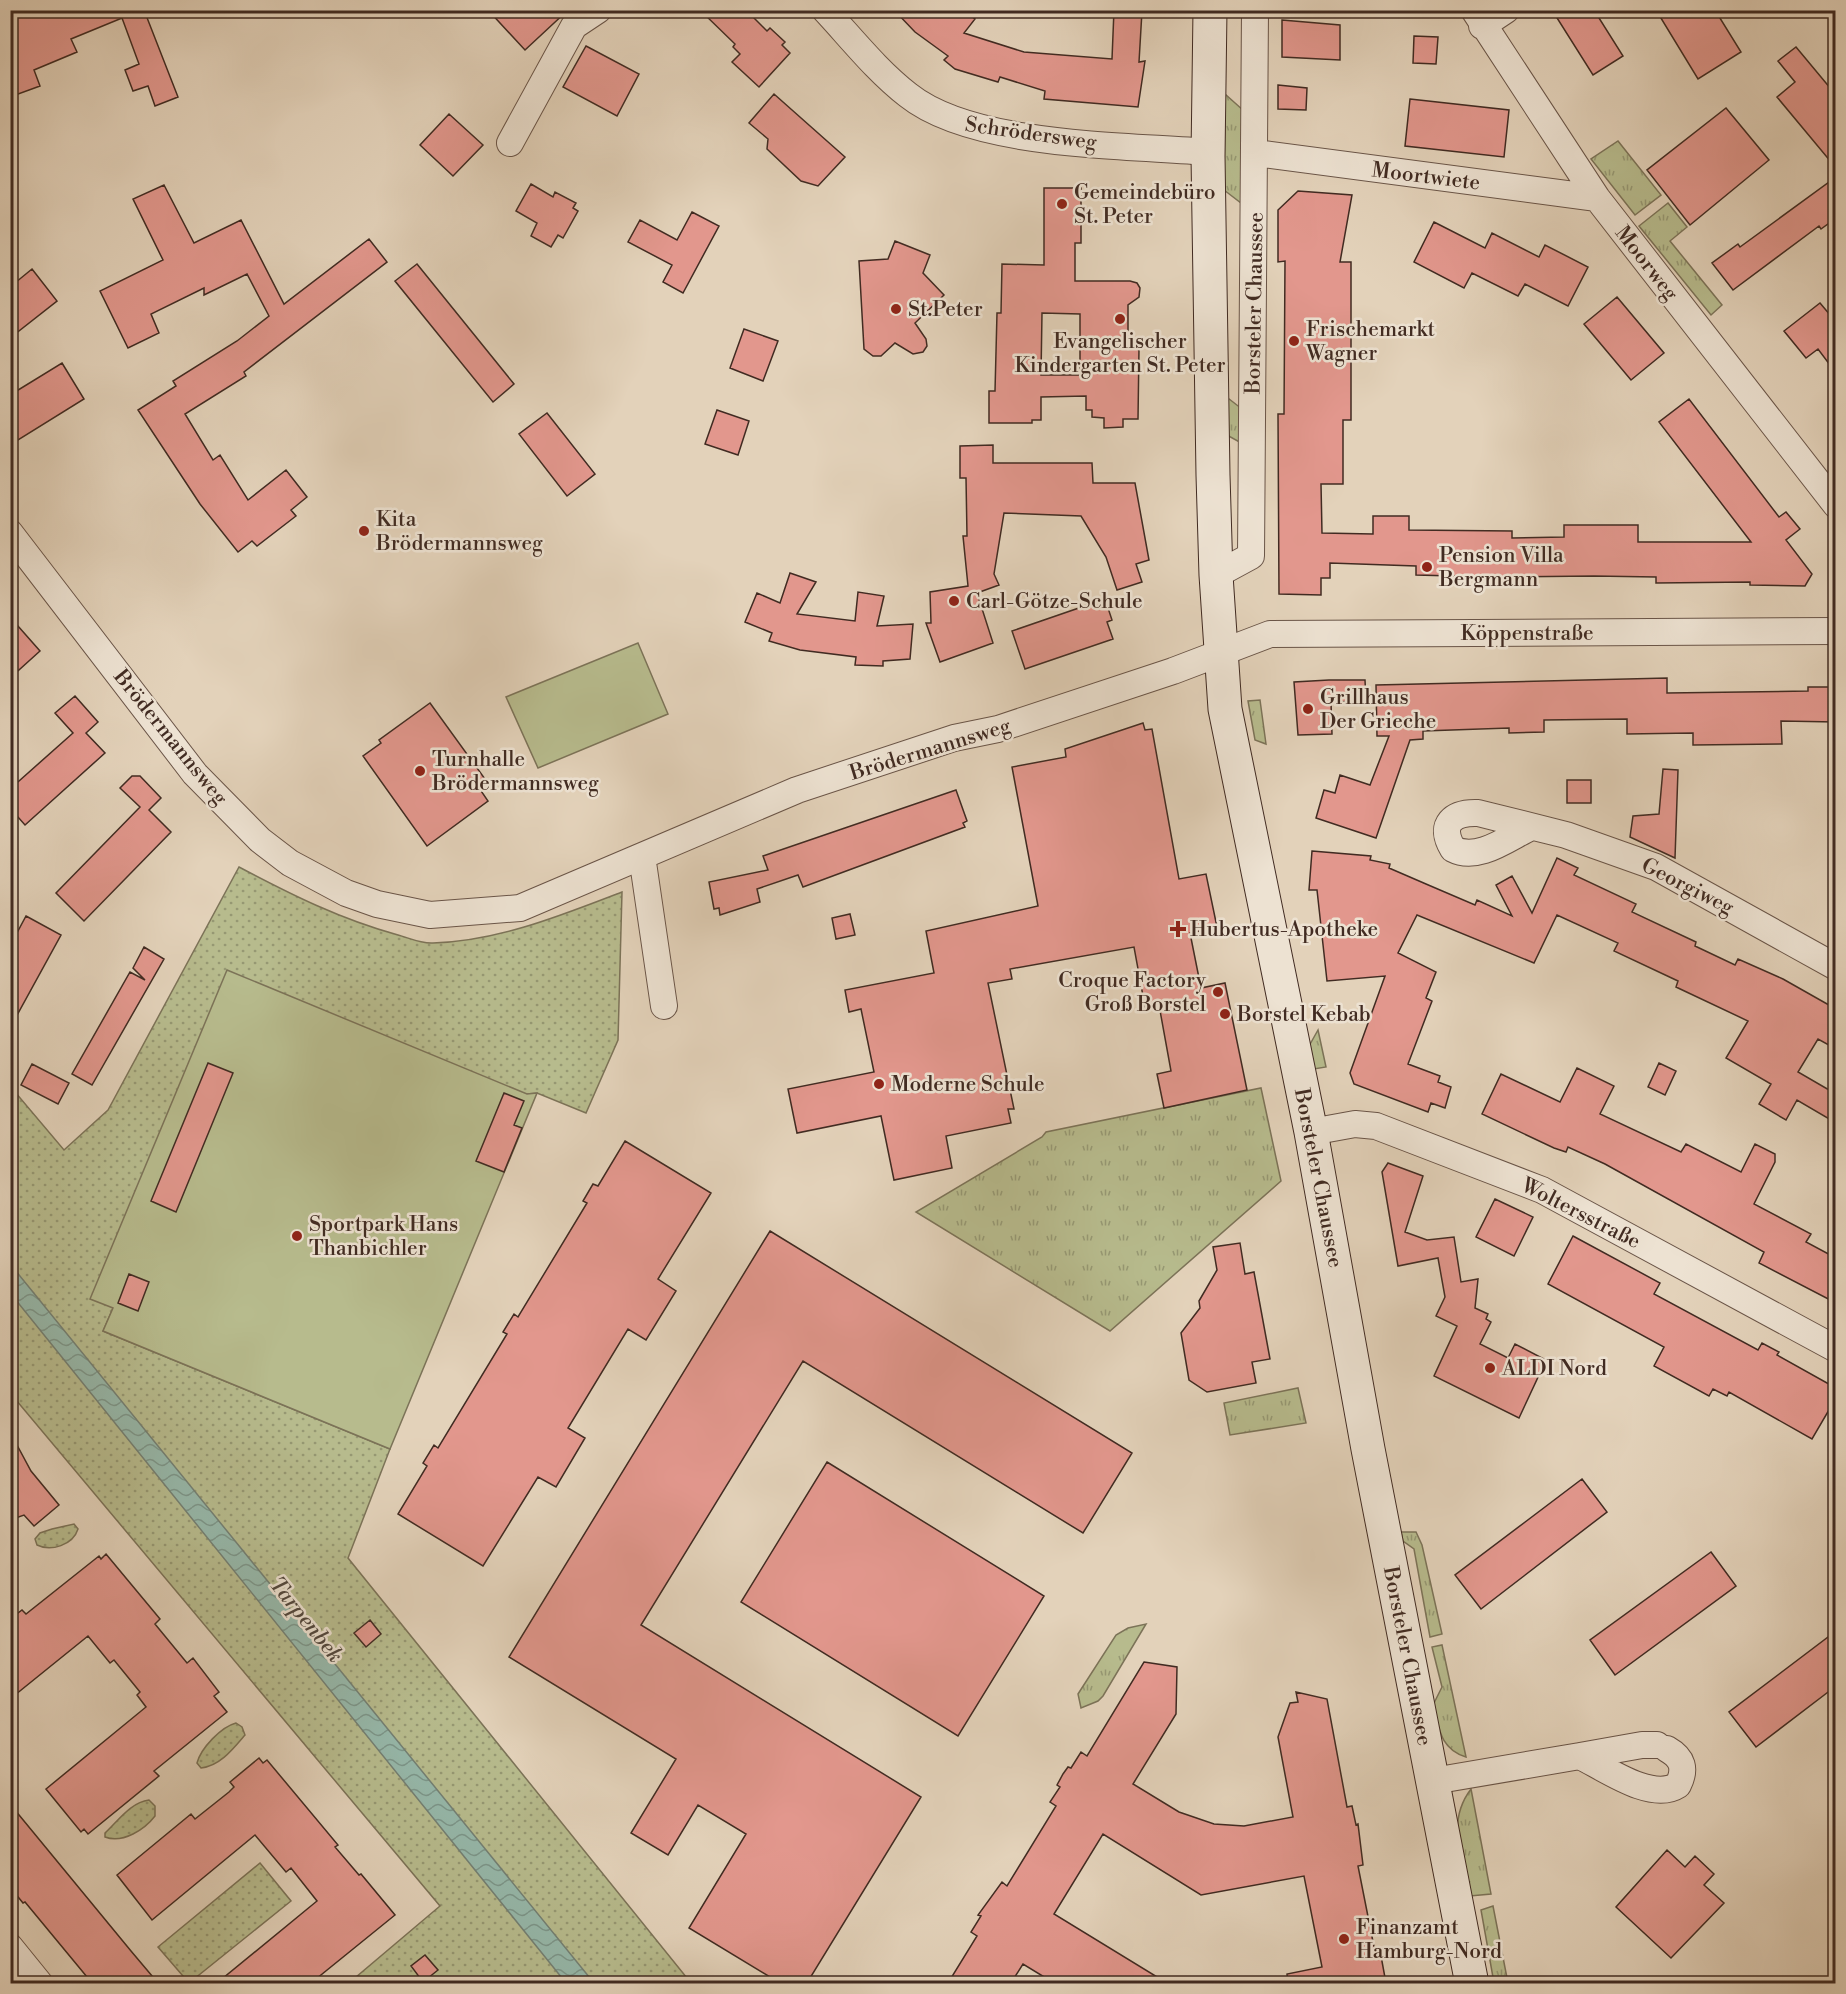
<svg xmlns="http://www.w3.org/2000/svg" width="1846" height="1994" font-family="'Libre Bodoni',serif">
	<defs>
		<pattern id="grass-tufts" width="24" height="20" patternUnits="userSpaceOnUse" patternTransform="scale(1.5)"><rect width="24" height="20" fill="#b7bb8d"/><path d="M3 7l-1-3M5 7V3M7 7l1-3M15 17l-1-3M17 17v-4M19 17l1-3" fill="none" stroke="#969873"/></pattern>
		<pattern id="park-dots" width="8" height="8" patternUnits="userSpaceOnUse" patternTransform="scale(1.5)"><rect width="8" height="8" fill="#b7bb8d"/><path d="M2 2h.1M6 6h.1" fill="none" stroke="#969873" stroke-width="1.8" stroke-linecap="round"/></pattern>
		<pattern id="water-waves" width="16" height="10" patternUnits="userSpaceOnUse" patternTransform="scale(1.5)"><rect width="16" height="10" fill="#96b8aa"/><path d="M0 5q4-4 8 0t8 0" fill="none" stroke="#7c968a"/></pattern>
	</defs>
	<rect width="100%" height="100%" fill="#e3d2ba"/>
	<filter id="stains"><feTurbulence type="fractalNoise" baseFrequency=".00333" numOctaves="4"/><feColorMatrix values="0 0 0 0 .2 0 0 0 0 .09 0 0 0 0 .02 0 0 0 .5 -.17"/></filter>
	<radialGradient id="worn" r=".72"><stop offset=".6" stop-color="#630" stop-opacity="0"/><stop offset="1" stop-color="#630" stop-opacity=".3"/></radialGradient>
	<path fill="url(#grass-tufts)" stroke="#7c7358" stroke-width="1.5" d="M1225,94l19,17 -3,92 -17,-13z
		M1618,141l43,54 -26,20 -44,-56z
		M1668,203l19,24 -17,14 52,64 -11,10 -72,-89z
		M1224,395l18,14 1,35 -18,-10z
		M1260,700l6,44 -11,-4 -7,-39z
		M1318,1030l8,37 -12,2 -5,-23z
		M1261,1088l20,93 -171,150 -194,-119 126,-75 4,-5z
		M1298,1388l8,35 -76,12 -6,-32z
		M1401,1532h15l6,13 20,89 -12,3 -16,-88 -11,-8z
		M1146,1624l-43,72 -5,5 -17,7 -3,-14 38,-59 12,-7z
		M1442,1645l24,112c-26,-8 -27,-29 -33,-52l9,-18 -10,-40z
		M1471,1789l20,105 -21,2c-7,-37 -25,-73 1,-107z
		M1493,1906l15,77h-14l-13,-73z"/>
	<path fill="url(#park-dots)" stroke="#7c7358" stroke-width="1.5" d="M239,867c53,28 101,52 159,68 11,3 24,9 35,8 66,-2 129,-28 189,-51l-4,148 -32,73 -49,-20 -10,1 -414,214 -10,23 287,118 -42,109 343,425h-342l91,-77 -429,-512 -1,-308 54,64 44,-40z
		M74,1524l4,5c-5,16 -27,23 -41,16l-2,-6 5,-6 12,-4z
		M236,1723l6,4 3,8c-12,14 -25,31 -44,33l-4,-5c4,-15 24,-36 39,-40z
		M149,1800l6,6v10c-10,13 -32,28 -50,21v-4c13,-12 26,-31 44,-33z
		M260,1863l31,38 -102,82 -31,-36z"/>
	<path fill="#b7bb8d" stroke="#7c7358" stroke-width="1.5" d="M638,643l30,71 -130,54 -32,-71z
		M227,970l300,124 10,-1 -147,356 -287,-118 10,-23 -23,-9z"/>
	<path fill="url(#water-waves)" stroke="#748074" stroke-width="1.5" d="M11,1265l583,718h-28l-555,-689z"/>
	<path fill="#e2978d" stroke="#412b22" stroke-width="1.5" fill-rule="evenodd" d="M32,10h112l34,87 -23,9 -7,-20 -15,5 -8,-21 14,-6 -17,-46 -51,21 6,13 -43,18 6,16 -30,11v-78z
		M488,10h80l-43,40z
		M700,10h46l21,21 3,-3 15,14 -3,3 8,8 -31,34 -27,-25 8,-8 -7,-7 2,-3z
		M894,10h69l12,9 -11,14 60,19 88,7 2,-49 28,1 -3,51 6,-1 -7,46 -94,-8 1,-8 -45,-14 -2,5 -43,-13 -11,-9 4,-4 -33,-24z
		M1552,10h42l29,46 -30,19z
		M1656,10h59l26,42 -43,27z
		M1282,20l58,5v35l-58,-3z
		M1414,36l24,1 -2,27 -23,-1z
		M586,46l53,28 -22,42 -54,-29z
		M1796,47l40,48v73l-59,-71 18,-15 -17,-21z
		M1278,85l29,3 -1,22 -28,-1z
		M774,94l71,63 -27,29 -17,-5 -34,-32 1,-10 -19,-16z
		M1410,99l99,11 -5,47 -99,-11z
		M1726,108l43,52 -79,65 -43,-55z
		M449,114l34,31 -30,31 -33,-31z
		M1836,177v41l-15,11 -2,-3 -86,64 -21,-27 26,-19 2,3z
		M531,184l22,13 2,-5 21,11 -3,5 5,3 -15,27 -5,-3 -7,12 -20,-11 6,-13 -21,-12z
		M164,185l30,58 47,-23 43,84 85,-65 18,23 -143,110 2,4 -61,38 28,46 7,-5 28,45 38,-30 21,27 -16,13 5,6 -39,30 -5,-5 -14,11 -38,-48 -62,-94 38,-24 -3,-5 64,-40 32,-25 -22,-42 -43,21v-7l-53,26 8,19 -31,15 -28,-57 63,-31 -30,-61z
		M1044,188h37v55h-6v38h55l7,2 3,5 -1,9 -11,8v36h9l2,7 -1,71h-15v8l-19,1v-10l-12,-1v-7h-6v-14l-45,1v23h-9v3h-43v-32h6l2,-78h4l1,-49 42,1zM1042,313l38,1v61h-39z
		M1298,191l54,4 -12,67h11v158h-8v64h-22l1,49 51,1v-18h36v14l103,1v7l52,-1v-12h74v17h113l-92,-120 30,-23 90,118 7,-5 14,17 -14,11 26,34 -7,12 -55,-1v-3l-94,1v-6l-62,-1 -82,1v4h-20v-4l-76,-2v-9l-86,-3v15h-9v17l-42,-1 -1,-180h6l1,-153 -7,1v-52z
		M692,212l27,14 -36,67 -20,-11 9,-17 -44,-23 12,-22 37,20z
		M1434,222l51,26 7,-15 47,24 6,-12 43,22 -20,39 -43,-22 -7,12 -46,-23 -8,15 -50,-26z
		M895,241l35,14 -7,18 21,22 -29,28 11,16 1,7 -4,6 -10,2 -18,-11 -14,13h-8l-9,-7 -5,-88 29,-2z
		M417,264l97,120 -21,18 -98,-121z
		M32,269l25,32 -47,37v-51z
		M1617,297l47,56 -33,27 -47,-56z
		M1820,303l16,19v51l-18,-24 -12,9 -22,-27z
		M744,329l34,12 -15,40 -33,-13z
		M62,363l22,36 -74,46v-50z
		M717,410l32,11 -11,34 -33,-11z
		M547,413l48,61 -28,22 -48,-62z
		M993,445v18h99l1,20h42l14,77 -13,4 6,18 -25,8 -11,-33 -25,-41 -77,-3 -10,61 5,11 -22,8 16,50 -53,19 -14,-39h5l-1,-31 38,-6 -5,-50h4l-1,-58h-6v-32z
		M790,573l26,9 -19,32 58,7 3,-29 26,4 -7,30 36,-2 -3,35 -27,2v5l-28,-1 1,-8 -56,-7 -31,-9 3,-8 -27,-11 12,-29 23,10z
		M1105,599l7,21 -5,2 6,17 -88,30 -13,-38z
		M10,617l30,34 -30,27z
		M1667,678v15l141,-2v-4h28v35l-55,-1 1,23 -89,1v-12l-66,1v-15l-83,1v12l-35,1v-5l-86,3v8l-13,1 -34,98 -60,-20 8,-28 11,3 5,-18 30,10 19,-49h-12l-1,-51z
		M1329,680h36l1,21 -35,1 1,32 -34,1 -4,-53z
		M75,696l23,26 -12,11 19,20 -80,72 -15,-17v-19l63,-56 -18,-20z
		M430,703l55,76 -8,6 11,16 -61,45 -64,-90 18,-13 -2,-3z
		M1143,723l2,7 7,-1 27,150 27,-5 11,53 -27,6 11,55 24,-5 22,107 -83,18 -7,-34 14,-3 -12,-66 -14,2 -11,-60 -124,22 2,10 -24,4 26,126h-6l3,14 -65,13 6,32 -58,12 -13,-64 -84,17 -9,-44 86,-17 -13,-63 -12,3 -4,-22 89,-17 -8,-42 112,-25 -26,-139 54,-10 -1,-8z
		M1663,769l15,1 -3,88 -45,-21 3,-21 26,-2z
		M132,776h8l21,22 -12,12 22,22 -87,89 -28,-28 84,-86 -20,-19z
		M1567,780h24v23h-24z
		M956,790l11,31 -4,2 2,4 -162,60 -5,-12 -41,14 3,13 -40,13 -1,-7 -5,1 -5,-27 59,-12 -5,-14z
		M1312,851l59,5 -1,4 20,4 -1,4 37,16 49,21 2,-5 35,16 -16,-31 16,-9 20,37 25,-55 21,10 -4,7 62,29 -4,8 64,30 -1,4 40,19 3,-6 45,20 53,30v40l-18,-10 -20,33 38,22v29l-39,-23 -11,20 -27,-16 12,-20 -45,-26 22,-37 -72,-34 2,-6 -64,-30 4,-8 -61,-28 -23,48 -117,-48 -19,38 38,19 -10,26 6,3 -24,63 32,12 -2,6 13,5 -6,21 -14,-5 -3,9 -74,-28 -4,-11 35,-97 -58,5 -10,-91h-8z
		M850,914l5,21 -19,4 -4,-21z
		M26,916l35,19 -51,93v-82z
		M144,947l20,12 -72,126 -20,-11 58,-102 15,8 -12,-12z
		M208,1063l25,10 -57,139 -25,-11z
		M1659,1063l17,8 -11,24 -17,-8z
		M32,1064l37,19 -11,21 -37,-19z
		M1577,1068l37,18 -14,28 81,38 5,-8 55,28 14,-28 20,10v8l-21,42 57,30 -5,8 30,16v45l-77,-40 5,-11 -159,-88 -37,-17 -2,5 -12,-4 -72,-34 19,-40 59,28z
		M504,1093l20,8 -10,24 8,3 -18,44 -28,-11z
		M625,1141l86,52 -53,86 18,12 -30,49 -18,-11 -60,99 17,10 -29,49 -18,-10 -55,89 -85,-52 29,-48 -4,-3 11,-18 4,3 69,-114 -4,-2 11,-18 4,3 69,-114 -4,-2 10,-17 5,2z
		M1388,1163l35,13 -18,56 22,8 27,-3 7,45 17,-3 -3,29 13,6 -2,5 5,3 -11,22 28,14 7,-14 31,16 -27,58 -85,-42 23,-50 -21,-10 9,-19 -7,-39 -40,8 -16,-94z
		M1495,1199l38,18 -19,39 -38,-19z
		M770,1231l362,222 -49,80 -280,-172 -162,264 280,172 -114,186h-27l-91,-55 57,-94 -48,-29 -30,50 -37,-22 45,-74 -167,-102z
		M1573,1236l87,47 -6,11 104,56 4,-7 17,9 -2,3 59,33v10l-24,41 -83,-47 -2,4 -14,-7 -4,7 -55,-30 10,-19 -116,-63z
		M1240,1243l5,31 9,-2 16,87 -18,3 4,21 -49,9 -18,-12 -8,-47 19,-25 -1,-7 18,-31 -4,-23z
		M129,1274l20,8 -11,29 -20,-8z
		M10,1432l21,39 28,34 -25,21 -10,-11 -14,5z
		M827,1462l217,134 -86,140 -217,-134z
		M1582,1479l25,33 -126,97 -26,-34z
		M1711,1552l25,34 -121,89 -25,-35z
		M106,1554l54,65 -5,5 32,39 6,-5 26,34 -5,4 13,16 -73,59 5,5 -71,58 -4,-5 -3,3 -35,-43 100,-82 -9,-12 3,-3 -26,-32 -4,3 -22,-27 -78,63v-80l12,-9 4,4 73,-58 2,3z
		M370,1620l11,14 -15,13 -12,-14z
		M1836,1631v55l-80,61 -27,-35z
		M1144,1662l33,5 -1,47 -43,70 46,28 35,12 30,2 49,-9 -15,-80 12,-34 8,-1 -2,-10 31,7 20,108 5,-1 4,19 2,-1 5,41 -5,1 18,91 5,-1 5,27h-98l-1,-9 35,-7 -18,-91 -103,19 -98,-61 -49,80 113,69h-113l-31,-19 -12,19h-63l29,-47 -6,-4 10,-16 -3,-1 24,-33 5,4 49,-80 -6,-4 10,-15 -3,-2 6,-11 5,-7 3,1 10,-16 6,4z
		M259,1758l4,5 4,-3 71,85 -3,2 24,28 2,-1 34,41 -84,68h-94l100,-82 -26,-33 -5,4 -31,-37 -103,85 -35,-45 74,-61 4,5 34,-27 5,-5 -4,-5z
		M10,1804l121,147 27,32h-66l-67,-81 -2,1 -13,-16z
		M1667,1850l18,17 10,-11 19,18 -10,11 20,18 -53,55 -55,-51z
		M425,1955l13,15 -15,12 -12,-16z"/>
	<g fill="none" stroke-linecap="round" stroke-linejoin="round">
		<defs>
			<path id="minor" d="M825,10c27,29 52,61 83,85 65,52 217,50 300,57
				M1474,10l123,188 239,307
				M1482,26l24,-16
				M510,143l64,-117 24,-16
				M1256,153l341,45
				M10,533l185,241 65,66 30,23 56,30 31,11 53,11 90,-7 277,-118 157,-52 44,-9 175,-58 97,-37 566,-3
				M1216,575l35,-19 4,-546
				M1531,827c-23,11 -53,35 -78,22 -15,-25 0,-37 25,-36l88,22 90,32 180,100
				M642,856l22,150
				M1311,1132l44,-8 21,2 166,64 294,159
				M1657,1745h-15l-62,11c26,13 72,46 98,29 8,-16 5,-27 -11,-36
				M1433,1781l147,-25
				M10,1947l30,37"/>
			<path id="secondary" d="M1210,10l-2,146 5,319 3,100 9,134 86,423 57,317 104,535"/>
		</defs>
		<use href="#minor" stroke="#6a5548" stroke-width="28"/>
		<use href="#secondary" stroke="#412b22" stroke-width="35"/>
		<use href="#minor" stroke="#ede2d2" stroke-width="26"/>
		<use href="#secondary" stroke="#ede2d2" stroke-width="33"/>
	</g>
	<g fill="#8f2418" stroke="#ede2d2" stroke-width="2">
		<circle cx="1062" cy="204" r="6"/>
		<circle cx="896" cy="309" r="6"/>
		<circle cx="1120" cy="319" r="6"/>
		<circle cx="1294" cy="341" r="6"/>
		<circle cx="364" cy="531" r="6"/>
		<circle cx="1427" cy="567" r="6"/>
		<circle cx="954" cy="601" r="6"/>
		<circle cx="1308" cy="709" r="6"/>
		<circle cx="420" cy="771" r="6"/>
		<path d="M1175 920h6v6h6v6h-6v6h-6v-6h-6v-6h6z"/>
		<circle cx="1218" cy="992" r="6"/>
		<circle cx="1225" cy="1014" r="6"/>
		<circle cx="879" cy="1084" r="6"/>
		<circle cx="297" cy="1236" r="6"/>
		<circle cx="1490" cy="1368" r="6"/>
		<circle cx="1344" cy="1939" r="6"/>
	</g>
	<g text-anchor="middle" stroke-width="5" stroke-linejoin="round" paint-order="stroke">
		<g font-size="21" fill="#412b22" stroke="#ede2d2">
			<text transform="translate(1031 133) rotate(8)" y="7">Schrödersweg</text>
			<text transform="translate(1426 176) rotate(7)" y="7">Moortwiete</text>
			<text transform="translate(1647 263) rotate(52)" y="7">Moorweg</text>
			<text transform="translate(1254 303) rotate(-89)" y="7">Borsteler Chaussee</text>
			<text x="1527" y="640">Köppenstraße</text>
			<text transform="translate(171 737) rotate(51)" y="7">Brödermannsweg</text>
			<text transform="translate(930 749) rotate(-17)" y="7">Brödermannsweg</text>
			<text transform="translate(1688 886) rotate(27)" y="7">Georgiweg</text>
			<text transform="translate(1319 1178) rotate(79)" y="7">Borsteler Chaussee</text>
			<text transform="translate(1581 1213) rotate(27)" y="7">Woltersstraße</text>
			<text transform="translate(1408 1656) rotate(79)" y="7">Borsteler Chaussee</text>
		</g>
		<g font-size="21" fill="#412b22" stroke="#ede2d2" text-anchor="start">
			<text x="1074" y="199">Gemeindebüro<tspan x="1074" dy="24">St. Peter</tspan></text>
			<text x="908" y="316">St.Peter</text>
			<text x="1306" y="336">Frischemarkt<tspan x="1306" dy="24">Wagner</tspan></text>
			<text x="1120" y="348" text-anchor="middle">Evangelischer<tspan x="1120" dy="24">Kindergarten St. Peter</tspan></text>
			<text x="376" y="526">Kita<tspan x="376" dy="24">Brödermannsweg</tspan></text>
			<text x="1439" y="562">Pension Villa<tspan x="1439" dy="24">Bergmann</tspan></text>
			<text x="966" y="608">Carl-Götze-Schule</text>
			<text x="1320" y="704">Grillhaus<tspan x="1320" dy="24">Der Grieche</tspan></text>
			<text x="432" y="766">Turnhalle<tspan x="432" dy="24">Brödermannsweg</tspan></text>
			<text x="1190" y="936">Hubertus-Apotheke</text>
			<text x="1206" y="987" text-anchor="end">Croque Factory<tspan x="1206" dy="24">Groß Borstel</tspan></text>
			<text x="1237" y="1021">Borstel Kebab</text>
			<text x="891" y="1091">Moderne Schule</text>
			<text x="309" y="1231">Sportpark Hans<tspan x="309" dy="24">Thanbichler</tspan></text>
			<text x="1502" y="1375">ALDI Nord</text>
			<text x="1356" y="1934">Finanzamt<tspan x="1356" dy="24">Hamburg-Nord</tspan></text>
		</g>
		<g font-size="22" font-style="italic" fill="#52473d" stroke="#ede2d2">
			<text transform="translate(307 1619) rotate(51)" y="8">Tarpenbek</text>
		</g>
	</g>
	<rect width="1846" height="1994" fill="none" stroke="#e3d2ba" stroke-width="36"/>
	<rect x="12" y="12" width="1822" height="1970" fill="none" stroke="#412b22" stroke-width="3"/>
	<rect x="18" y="18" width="1810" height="1958" fill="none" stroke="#412b22" stroke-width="1.5"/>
	<rect width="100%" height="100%" filter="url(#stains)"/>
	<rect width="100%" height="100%" fill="url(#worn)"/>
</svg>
